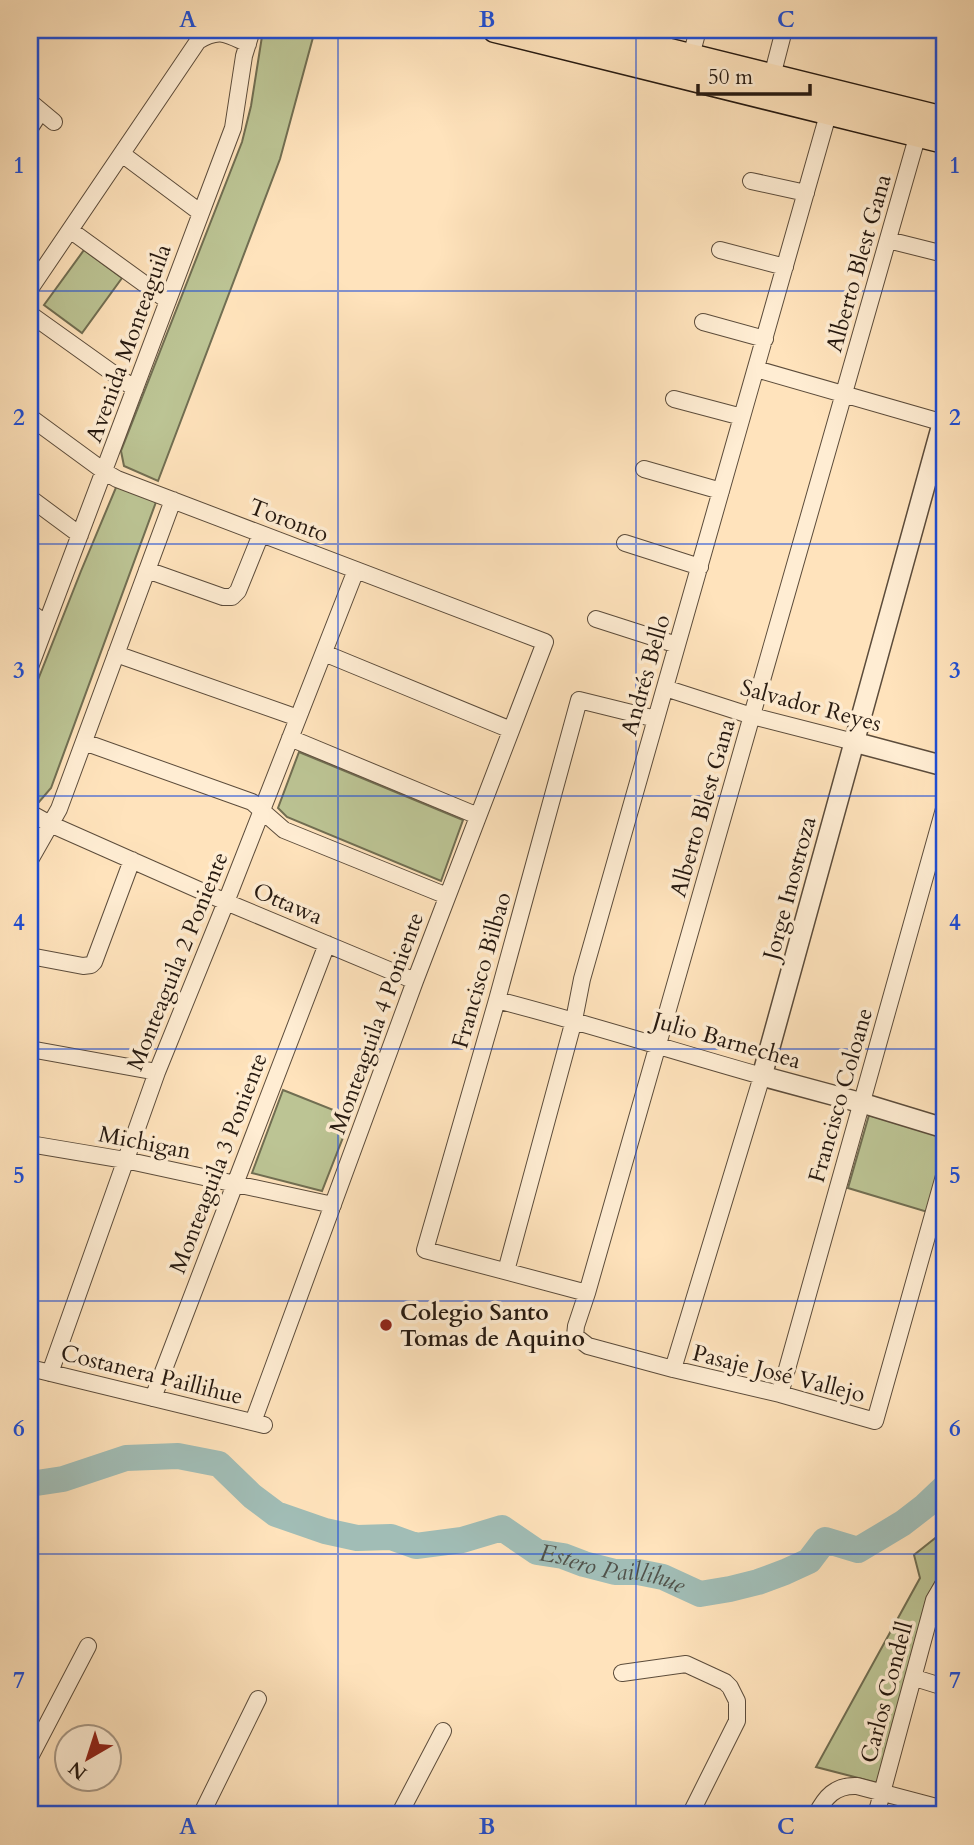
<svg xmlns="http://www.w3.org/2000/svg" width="974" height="1845" font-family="Cardo,serif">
	<rect width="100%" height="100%" fill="#ffe3bc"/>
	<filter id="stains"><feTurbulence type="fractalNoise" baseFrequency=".00286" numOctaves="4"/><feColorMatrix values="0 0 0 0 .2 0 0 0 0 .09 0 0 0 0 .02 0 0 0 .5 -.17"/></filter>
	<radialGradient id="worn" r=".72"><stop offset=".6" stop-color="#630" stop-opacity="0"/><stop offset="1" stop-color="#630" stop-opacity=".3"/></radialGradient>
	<path fill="#bcc494" stroke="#716e52" stroke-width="2" d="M263,30h52l-35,129 -122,322 -34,-15 -3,-15 121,-309 9,-36z
		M84,250l38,28 -40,55 -38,-28z
		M117,485l39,17 -105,286 -12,14 -9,-4v-98l51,-129z
		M299,752l164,68 -22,61 -154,-64 -9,-9z
		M283,1090l68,27 -29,74 -70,-18z
		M869,1115l75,22v80l-96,-29z
		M944,1531v39l-5,5 -12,22 -49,186 -62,-16 104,-189 -6,-23z"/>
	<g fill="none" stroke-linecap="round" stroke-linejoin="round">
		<path stroke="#a1bdb6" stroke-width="26" id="s1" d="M30,1484l33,-5 63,-21 52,-2 41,8 33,32 24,18 49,17 32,7 34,-1 25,9 46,-6 40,-12 35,24 26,4 21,8 31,8h23l25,5 37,17 30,-5 28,-7 27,-10 24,-11 16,-21 33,10 45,-27 22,-17 19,-18"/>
		<defs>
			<path id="minor" d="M691,56l7,-26
				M770,84l14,-54
				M30,102l24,20
				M30,128l11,-17
				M918,134l-331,1159 -11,33 -1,10 13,10 85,23 107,25 95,27 69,-245
				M122,154l79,59
				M751,181l55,12
				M70,230l98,71
				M888,240l56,14
				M720,250l65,17
				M30,289l168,-248c22,-13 28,-7 50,3
				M30,314l105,75
				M703,322l62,17
				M756,369l188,54
				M674,399l68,18
				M30,417l75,55 12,7 428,163 -130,339 -162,441
				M644,469l77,22
				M30,498l50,37
				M625,543l75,24
				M147,570l76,27h9l6,-6 23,-57
				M30,612l16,12
				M596,619l81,26
				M324,653l187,77
				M116,654l182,64
				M30,667l203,-539 11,-72 8,-26
				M665,688l87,28 102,26
				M290,738l188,78
				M84,742l168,60 32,28 163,66
				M30,813l20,11 176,78 189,79
				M30,860l29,-51 114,-309
				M30,956l53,10 8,-1 3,-3 38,-102
				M497,1000c89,23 176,51 265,76l-89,293
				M30,1049l127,23
				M30,1144l95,16 208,45
				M506,1271l68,-251 8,-41 249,-875
				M587,1293l-162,-43 72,-250 82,-300 77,19
				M30,1368l234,57
				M50,1373l107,-301 69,-170 130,-332
				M780,1394l164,-585
				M153,1398l174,-454
				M622,1673l64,-9 39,18 5,5 7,14v20l-47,94
				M915,1678l29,9
				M30,1757l58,-111
				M201,1815l57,-116
				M399,1815l44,-84
				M816,1815c9,-18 19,-30 41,-29l87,23
				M876,1815l58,-215 10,-17"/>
			<path id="tertiary" d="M944,417l-182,659 100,27 82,25
				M854,742l90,24"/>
			<path id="primary" d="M495,30l449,111
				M585,30l359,89"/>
		</defs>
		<use href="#minor" stroke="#5c4c3b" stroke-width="18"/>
		<use href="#tertiary" stroke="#5c4c3b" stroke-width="22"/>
		<use href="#primary" stroke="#261910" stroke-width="27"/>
		<use href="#minor" stroke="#ffedd3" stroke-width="16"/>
		<use href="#tertiary" stroke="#ffedd3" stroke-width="19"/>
		<use href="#primary" stroke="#ffe3bc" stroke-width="24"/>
	</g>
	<path fill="none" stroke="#1d4ed8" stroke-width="2" stroke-opacity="0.55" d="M338,30v1785M636,30v1785M30,291h914M30,544h914M30,796h914M30,1049h914M30,1301h914M30,1554h914"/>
	<circle fill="#8f2418" stroke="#ffedd3" stroke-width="2.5" cx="386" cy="1325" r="7"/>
	<g text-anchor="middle" stroke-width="7" stroke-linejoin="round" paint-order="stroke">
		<g font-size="23" fill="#261910" stroke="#ffedd3">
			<text transform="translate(858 263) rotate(-74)" y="8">Alberto Blest Gana</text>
			<text transform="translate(128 343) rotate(-70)" y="8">Avenida Monteaguila</text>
			<text transform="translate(289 520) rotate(21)" y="8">Toronto</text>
			<text transform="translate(645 675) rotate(-74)" y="8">Andrés Bello</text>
			<text transform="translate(811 705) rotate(15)" y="8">Salvador Reyes</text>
			<text transform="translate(702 808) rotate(-74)" y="8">Alberto Blest Gana</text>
			<text transform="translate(789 888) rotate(-75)" y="8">Jorge Inostroza</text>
			<text transform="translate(288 903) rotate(23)" y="8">Ottawa</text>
			<text transform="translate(177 961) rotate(-68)" y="8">Monteaguila 2 Poniente</text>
			<text transform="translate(481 970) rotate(-74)" y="8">Francisco Bilbao</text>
			<text transform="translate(376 1023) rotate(-70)" y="8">Monteaguila 4 Poniente</text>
			<text transform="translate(727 1040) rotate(16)" y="8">Julio Barnechea</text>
			<text transform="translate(840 1095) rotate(-74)" y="8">Francisco Coloane</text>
			<text transform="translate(145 1142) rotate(11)" y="8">Michigan</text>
			<text transform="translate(218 1163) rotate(-69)" y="8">Monteaguila 3 Poniente</text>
			<text transform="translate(779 1373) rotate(14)" y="8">Pasaje José Vallejo</text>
			<text transform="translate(152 1374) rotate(14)" y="8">Costanera Paillihue</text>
			<text transform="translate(886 1692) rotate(-75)" y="8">Carlos Condell</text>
		</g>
		<g font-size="23" font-weight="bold" fill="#261910" stroke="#ffedd3" text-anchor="start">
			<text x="400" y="1320">Colegio Santo<tspan x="400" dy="26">Tomas de Aquino</tspan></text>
		</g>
		<g font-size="24" font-style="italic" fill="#51524a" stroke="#ffedd3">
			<text dy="8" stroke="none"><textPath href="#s1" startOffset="623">Estero Paillihue</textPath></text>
		</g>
	</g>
	<rect width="974" height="1845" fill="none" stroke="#ffe3bc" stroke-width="77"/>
	<g transform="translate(88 1758) rotate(219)"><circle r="33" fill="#ffedd3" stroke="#a89885" stroke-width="2"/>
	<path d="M0-5L12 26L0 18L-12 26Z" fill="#8f2418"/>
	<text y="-10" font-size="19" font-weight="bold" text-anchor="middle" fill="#261910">N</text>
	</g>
	<path d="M698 84v10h112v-10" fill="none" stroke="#261910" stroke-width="3.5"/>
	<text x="708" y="84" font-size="21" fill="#261910" stroke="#ffedd3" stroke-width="5" paint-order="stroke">50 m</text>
	<rect x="38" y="38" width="898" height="1768" fill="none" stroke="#1d4ed8" stroke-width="2.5"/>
	<g font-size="23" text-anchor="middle" font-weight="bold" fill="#1d4ed8">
		<text x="188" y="27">A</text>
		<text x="487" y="27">B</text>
		<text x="786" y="27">C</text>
		<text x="19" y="173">1</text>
		<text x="955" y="173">1</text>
		<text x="19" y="425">2</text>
		<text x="955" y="425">2</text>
		<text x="19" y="678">3</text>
		<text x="955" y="678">3</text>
		<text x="19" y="930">4</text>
		<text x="955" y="930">4</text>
		<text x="19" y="1183">5</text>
		<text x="955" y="1183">5</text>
		<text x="19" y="1436">6</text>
		<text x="955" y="1436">6</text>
		<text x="19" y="1688">7</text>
		<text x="955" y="1688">7</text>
		<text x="188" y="1834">A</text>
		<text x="487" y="1834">B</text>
		<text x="786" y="1834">C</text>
	</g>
	<rect width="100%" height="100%" filter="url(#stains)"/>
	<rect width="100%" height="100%" fill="url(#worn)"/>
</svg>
